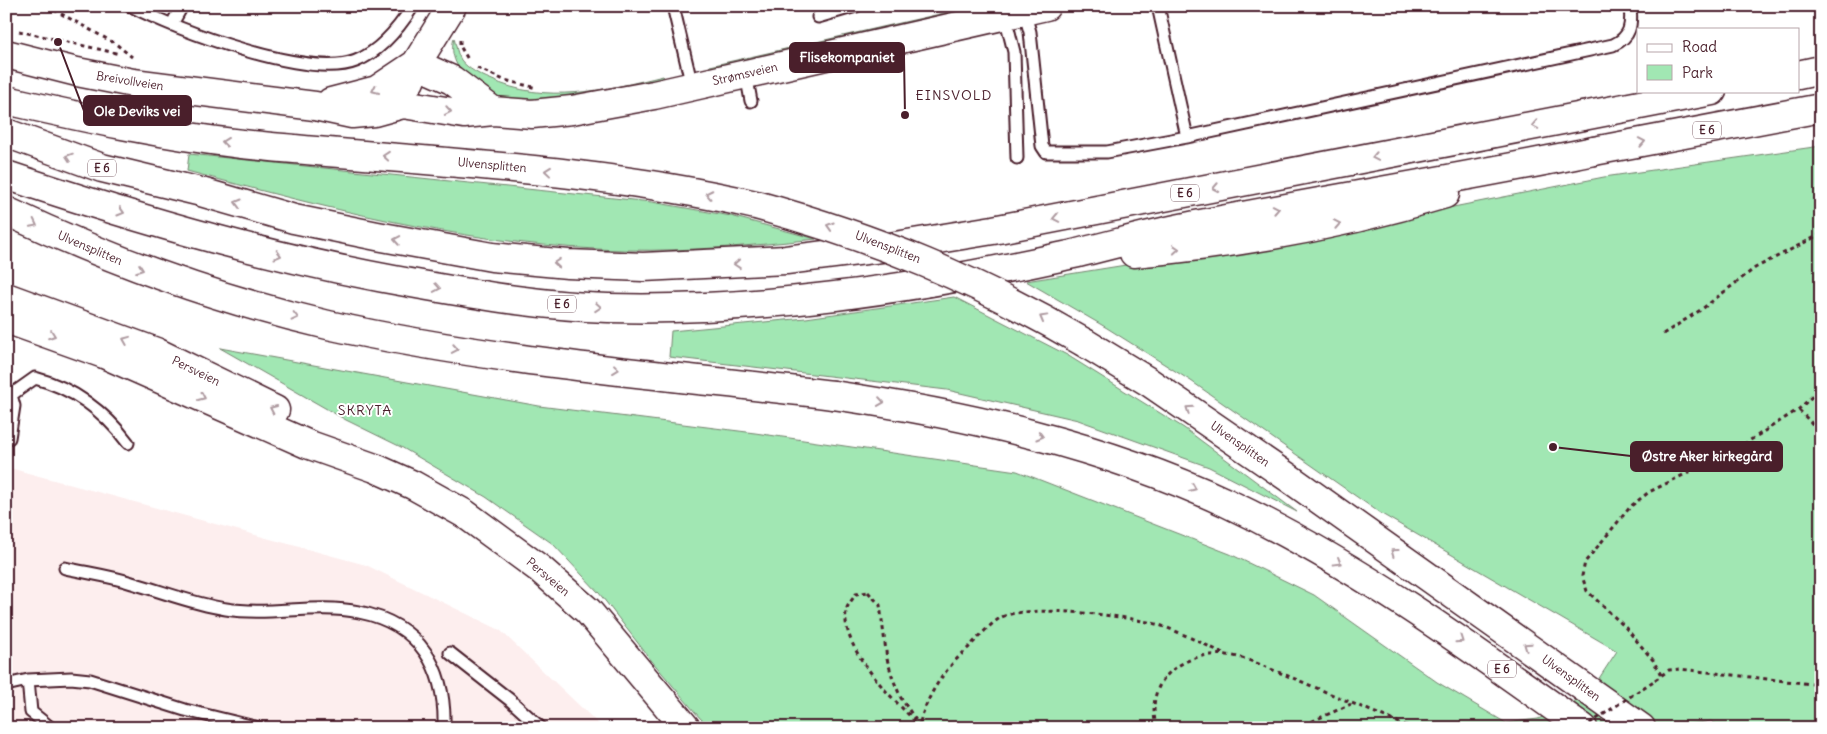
<svg xmlns="http://www.w3.org/2000/svg" width="1827" height="734" font-family="Delius,sans-serif">
	<rect width="100%" height="100%" fill="#fff"/>
	<filter id="ink" filterUnits="userSpaceOnUse"><feTurbulence type="fractalNoise" baseFrequency=".02" numOctaves="2"/><feDisplacementMap in="SourceGraphic" scale="10" xChannelSelector="R" yChannelSelector="G"/><feConvolveMatrix kernelMatrix="1 2 1 2 8 2 1 2 1" color-interpolation-filters="sRGB"/></filter>
	<g filter="url(#ink)">
		<path fill="#fdeeee" d="M6,467l360,98 134,65 103,98h-597z"/>
		<path fill="#a1e7b3" stroke="#76836f" d="M953,11l3,2 -249,57 3,-4z
			M454,38c2,7 3,16 7,22 7,9 19,15 29,19 55,26 116,11 173,-3l4,5c-42,8 -135,32 -174,15 -7,-4 -15,-10 -22,-15 -13,-10 -22,-26 -17,-43z
			M1821,146v582h-100l-10,-7 -45,7h-955l-11,-10 -49,-58 -52,-67 -46,-49 -67,-47 -85,-50 -55,-27 -126,-72 319,58 216,27 262,38 213,83 84,41 123,87 69,41 32,-4 32,-14 26,-22 21,-32 -237,-138 -189,-132 -84,-53 -81,-47 287,-46 291,-58z
			M189,154l463,48 79,14 85,23c-73,8 -147,14 -220,10 -138,-7 -275,-42 -409,-78z
			M954,297l113,58 117,73 113,84 -88,-45 -131,-47 -131,-30 -278,-33 2,-26 135,-13z"/>
		<g fill="none" stroke-linecap="round" stroke-linejoin="round">
			<defs>
				<path id="service" d="M131,6c45,24 179,74 225,55 25,-10 43,-33 57,-55
					M673,6l19,80
					M1158,6l29,131 426,-92c18,-8 19,-20 17,-39
					M1024,11l6,21 12,114 4,6h61l80,-15
					M1005,16l9,36 3,106
					M818,17l38,-11
					M172,24l10,-18
					M746,74l5,27
					M6,395h5l24,-17c38,10 70,34 93,65
					M9,438l5,-32 -3,-11
					M65,568c22,5 45,8 67,15 32,9 61,21 94,26 44,7 90,-6 133,3 61,12 87,56 85,116
					M450,653l60,47 31,28
					M28,680l3,32 20,16
					M6,685l22,-5 43,-2 19,2 95,30 74,18"/>
				<path id="tertiary" d="M6,54l71,18 56,11 182,23 37,8 22,-2 29,-8 61,10 29,-3 39,3 40,-4 82,-15 392,-89
					M416,64l36,16 41,31
					M410,81l6,-17 36,-58
					M331,102l46,-12 39,-26"/>
				<path id="secondary" d="M6,297l150,55 119,58
					M6,319l98,35 203,90 68,24 38,17 52,29 75,55 48,42 98,117"/>
				<path id="trunk" d="M1798,75l23,-5
					M1583,116l129,-25
					M1594,151l227,-43
					M833,395c135,20 269,50 394,108 127,60 242,143 356,225"/>
				<path id="motorway" d="M6,100c79,18 156,35 236,44 172,18 345,22 514,61
					M6,133l96,35 99,24 93,27 83,17 115,21 76,7 75,3 143,-7 103,-13 104,-17 590,-114
					M6,175c137,46 275,86 416,110 62,11 124,21 186,23 151,4 304,-19 452,-51 42,-9 84,-22 126,-30 136,-27 273,-48 408,-76
					M6,211c104,49 210,88 322,114 166,37 337,50 505,70
					M1134,253c106,-9 209,-28 311,-59
					M1085,343l64,39 140,96 352,250"/>
			</defs>
			<use href="#service" stroke="#4a1f2b" stroke-width="15"/>
			<use href="#tertiary" stroke="#4a1f2b" stroke-width="31"/>
			<use href="#secondary" stroke="#4a1f2b" stroke-width="31"/>
			<use href="#trunk" stroke="#4a1f2b" stroke-width="31"/>
			<use href="#motorway" stroke="#4a1f2b" stroke-width="31"/>
			<path stroke="#4a1f2b" stroke-width="3" stroke-dasharray="4 4" stroke-linecap="butt" d="M47,6l69,38 16,13
				M19,31l101,23
				M460,40v6l9,15
				M477,68l27,12 33,8
				M1663,334l39,-25 53,-41 66,-34
				M1799,410l22,23
				M868,592l12,13 7,54 6,20 8,19 18,27c-26,-26 -78,-75 -73,-114 1,-6 7,-12 10,-17z
				M1661,675l-8,-15 -28,-33 -38,-36 -5,-15 3,-14 46,-56 18,-14 89,-44 61,-39 22,-21
				M1655,680l14,-10 11,-1 141,16
				M923,728l-4,-3c9,-31 24,-54 48,-76 10,-10 21,-23 33,-31 23,-15 135,-2 162,8 22,8 44,19 65,29
				M1156,728c-4,-22 -3,-40 14,-56 16,-14 36,-19 57,-17 20,2 42,14 61,21 41,17 82,35 124,52
				M1297,728l54,-24"/>
			<use href="#service" stroke="#fff" stroke-width="11"/>
			<use href="#tertiary" stroke="#fff" stroke-width="28"/>
			<use href="#secondary" stroke="#fff" stroke-width="28"/>
			<use href="#trunk" stroke="#fff" stroke-width="28"/>
			<use href="#motorway" stroke="#fff" stroke-width="28"/>
			<defs>
				<path id="motorway-bridge" d="M756,205c120,33 222,75 329,138"/>
			</defs>
			<use href="#motorway-bridge" stroke="#4a1f2b" stroke-width="31" stroke-linecap="butt"/>
			<path stroke="#4a1f2b" stroke-width="3" stroke-dasharray="4 4" stroke-linecap="butt" d="M1583,728l72,-48"/>
			<use href="#motorway-bridge" stroke="#fff" stroke-width="28"/>
		</g>
		<defs><path id="oneway-chevron" d="M-2-3.5L2.5 0L-2 3.5" fill="none" stroke-width="1.6" stroke-linecap="round" stroke-linejoin="round" transform="scale(1.25)"/></defs>
		<g stroke="#ae9aa0">
			<use href="#oneway-chevron" transform="translate(375 90) rotate(155)"/>
			<use href="#oneway-chevron" transform="translate(448 111) rotate(10)"/>
			<use href="#oneway-chevron" transform="translate(1535 125) rotate(169)"/>
			<use href="#oneway-chevron" transform="translate(225 142) rotate(-173)"/>
			<use href="#oneway-chevron" transform="translate(1642 142) rotate(-11)"/>
			<use href="#oneway-chevron" transform="translate(386 156) rotate(-175)"/>
			<use href="#oneway-chevron" transform="translate(69 157) rotate(-161)"/>
			<use href="#oneway-chevron" transform="translate(1375 157) rotate(169)"/>
			<use href="#oneway-chevron" transform="translate(548 171) rotate(-174)"/>
			<use href="#oneway-chevron" transform="translate(1216 188) rotate(169)"/>
			<use href="#oneway-chevron" transform="translate(709 194) rotate(-168)"/>
			<use href="#oneway-chevron" transform="translate(238 203) rotate(-164)"/>
			<use href="#oneway-chevron" transform="translate(1276 209) rotate(-11)"/>
			<use href="#oneway-chevron" transform="translate(121 212) rotate(17)"/>
			<use href="#oneway-chevron" transform="translate(1056 218) rotate(169)"/>
			<use href="#oneway-chevron" transform="translate(34 224) rotate(26)"/>
			<use href="#oneway-chevron" transform="translate(1337 224) rotate(-11)"/>
			<use href="#oneway-chevron" transform="translate(830 226) rotate(-163)"/>
			<use href="#oneway-chevron" transform="translate(397 240) rotate(-170)"/>
			<use href="#oneway-chevron" transform="translate(1176 249) rotate(-5)"/>
			<use href="#oneway-chevron" transform="translate(278 255) rotate(15)"/>
			<use href="#oneway-chevron" transform="translate(557 263) rotate(-175)"/>
			<use href="#oneway-chevron" transform="translate(737 264) rotate(176)"/>
			<use href="#oneway-chevron" transform="translate(140 269) rotate(20)"/>
			<use href="#oneway-chevron" transform="translate(437 288) rotate(10)"/>
			<use href="#oneway-chevron" transform="translate(598 307) rotate(4)"/>
			<use href="#oneway-chevron" transform="translate(295 317) rotate(14)"/>
			<use href="#oneway-chevron" transform="translate(1043 318) rotate(-151)"/>
			<use href="#oneway-chevron" transform="translate(52 335) rotate(20)"/>
			<use href="#oneway-chevron" transform="translate(126 340) rotate(-158)"/>
			<use href="#oneway-chevron" transform="translate(455 349) rotate(10)"/>
			<use href="#oneway-chevron" transform="translate(616 369) rotate(7)"/>
			<use href="#oneway-chevron" transform="translate(202 397) rotate(24)"/>
			<use href="#oneway-chevron" transform="translate(881 402) rotate(8)"/>
			<use href="#oneway-chevron" transform="translate(273 409) rotate(-155)"/>
			<use href="#oneway-chevron" transform="translate(1189 409) rotate(-146)"/>
			<use href="#oneway-chevron" transform="translate(1040 436) rotate(16)"/>
			<use href="#oneway-chevron" transform="translate(1193 488) rotate(23)"/>
			<use href="#oneway-chevron" transform="translate(1394 552) rotate(-144)"/>
			<use href="#oneway-chevron" transform="translate(1338 562) rotate(30)"/>
			<use href="#oneway-chevron" transform="translate(1460 640) rotate(34)"/>
			<use href="#oneway-chevron" transform="translate(1527 646) rotate(-145)"/>
		</g>
	</g>
	<g text-anchor="middle" stroke-width="4" stroke-linejoin="round" paint-order="stroke">
		<g fill="#fff" stroke="#80626b" stroke-width="1">
			<rect x="1693" y="121.5" width="28" height="17" rx="4"/>
			<rect x="88" y="159.5" width="28" height="17" rx="4"/>
			<rect x="1171" y="184.5" width="28" height="17" rx="4"/>
			<rect x="548" y="295.5" width="28" height="17" rx="4"/>
			<rect x="1488" y="660.5" width="28" height="17" rx="4"/>
		</g>
		<g font-size="11" font-weight="bold" fill="#4a1f2b">
			<text x="1707" y="134">E 6</text>
			<text x="102" y="172">E 6</text>
			<text x="1185" y="197">E 6</text>
			<text x="562" y="308">E 6</text>
			<text x="1502" y="673">E 6</text>
		</g>
		<g font-size="12" fill="#4a1f2b" stroke="#fff">
			<text transform="translate(745 74) rotate(-13)" y="4">Strømsveien</text>
			<text transform="translate(130 81) rotate(9)" y="4">Breivollveien</text>
			<text transform="translate(492 165) rotate(5)" y="4">Ulvensplitten</text>
			<text transform="translate(888 247) rotate(21)" y="4">Ulvensplitten</text>
			<text transform="translate(90 248) rotate(23)" y="4">Ulvensplitten</text>
			<text transform="translate(196 371) rotate(26)" y="4">Persveien</text>
			<text transform="translate(1240 444) rotate(35)" y="4">Ulvensplitten</text>
			<text transform="translate(548 577) rotate(40)" y="4">Persveien</text>
			<text transform="translate(1571 678) rotate(36)" y="4">Ulvensplitten</text>
		</g>
		<g font-size="14" letter-spacing="1" fill="#4a1f2b" stroke="#fff">
			<text x="954" y="100">EINSVOLD</text>
			<text x="365" y="415">SKRYTA</text>
		</g>
	</g>
	<path fill="none" stroke="#4a1f2b" stroke-width="2" d="M905 115L904 57M58 42L84 111M1553 447L1631 456"/>
	<g fill="#4a1f2b" stroke="#fff" stroke-width="2">
		<circle cx="905" cy="115" r="5"/>
		<circle cx="58" cy="42" r="5"/>
		<circle cx="1553" cy="447" r="5"/>
	</g>
	<g fill="#4a1f2b" stroke="#4a1f2b" stroke-width="2">
		<rect x="790" y="43" width="114" height="29" rx="5"/>
		<rect x="84" y="96" width="107" height="29" rx="5"/>
		<rect x="1631" y="442" width="151" height="29" rx="5"/>
	</g>
	<g font-size="14" text-anchor="middle" font-weight="bold" fill="#fff">
		<text x="847" y="62">Flisekompaniet</text>
		<text x="137" y="116">Ole Deviks vei</text>
		<text x="1707" y="461">Østre Aker kirkegård</text>
	</g>
	<rect width="1827" height="734" fill="none" stroke="#fff" stroke-width="25"/>
	<rect x="12" y="12" width="1802" height="709" fill="none" stroke="#4a1f2b" stroke-width="2" filter="url(#ink)"/>
	<rect x="1637" y="28" width="162" height="65" fill="#ffffff" stroke="#b7a5aa"/>
	<rect x="1647" y="44" width="25" height="8" fill="#ffffff" stroke="#b7a5aa"/>
	<text x="1682" y="52" font-size="15" fill="#4a1f2b">Road</text>
	<rect x="1647" y="65" width="25" height="15" fill="#a1e7b3" stroke="#b7a5aa"/>
	<text x="1682" y="78" font-size="15" fill="#4a1f2b">Park</text>
</svg>
